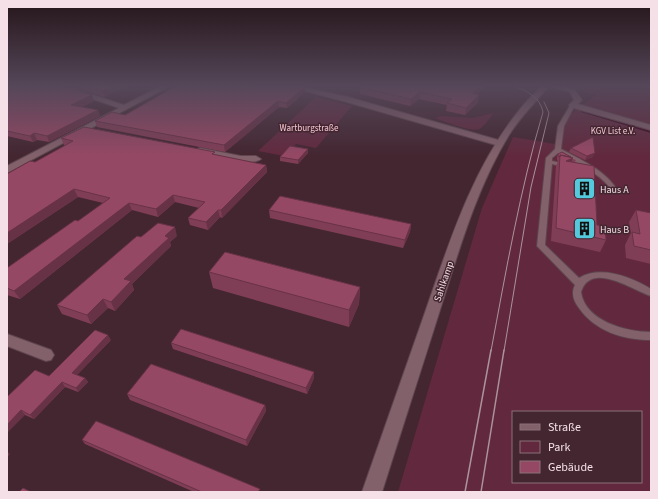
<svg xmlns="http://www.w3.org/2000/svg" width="658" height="499" font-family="'Source Sans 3',sans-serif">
	<rect width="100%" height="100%" fill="#432630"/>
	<path fill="#62293e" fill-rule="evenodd" d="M584,86h67v406h-253l84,-284 31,-71 48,8 2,-18 5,-11 28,-21 -16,-4zM513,412h128v70h-128z
		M316,97l36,9 -36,42 -20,-4 -12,12 -26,-5z
		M494,113c-4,4 -8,11 -13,15 -8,6 -37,-7 -46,-10l7,-2 30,2z"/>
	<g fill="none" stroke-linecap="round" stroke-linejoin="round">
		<path fill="#3e061f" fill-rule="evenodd" d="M581,110l70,21v2l-70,-21z"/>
		<defs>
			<path id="lane" d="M571,104l4,1 -11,21 -3,23c20,11 42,20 55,39l-1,1h-4c-13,-17 -34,-26 -53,-36l-6,5v3l18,4 1,1 -3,2 -16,-4 -7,81 34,33c22,-13 52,-1 72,11v7c-17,-5 -60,-36 -70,-4 4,29 45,40 70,40v8c-28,0 -56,-9 -72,-32 -6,-8 -8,-15 -4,-23l-38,-39 9,-88 9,-9 3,-23z"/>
			<path id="street" d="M55,86h11l58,19 37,-19h9l-163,87v-7l112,-58z
				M286,86h13l49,11 154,44 1,2 -4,3 -3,-1 -153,-44z
				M547,86h14l14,4 7,10 -4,4 73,21v5l-81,-23 -1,-2 5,-5 -4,-8z
				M200,148l41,8h15l5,3c-9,8 -52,-3 -64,-6l-1,-2 1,-2z
				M7,334l44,16 3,5 -3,5 -5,1 -39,-15z"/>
			<path id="secondary" d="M542,86h7c-14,17 -29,31 -40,49 -33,54 -50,116 -69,175 -19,61 -39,121 -58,182h-20c20,-57 40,-114 60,-171 26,-74 49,-152 99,-213 6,-8 14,-15 21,-22z"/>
		</defs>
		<use href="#lane" stroke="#5e454e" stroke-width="2"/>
		<use href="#street" stroke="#5e454e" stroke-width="2"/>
		<use href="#secondary" stroke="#5e454e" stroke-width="2"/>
		<use href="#lane" fill="#82616b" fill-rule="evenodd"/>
		<use href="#street" fill="#82616b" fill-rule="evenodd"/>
		<use href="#secondary" fill="#82616b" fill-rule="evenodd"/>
		<path stroke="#ab939b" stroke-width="1" d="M491,351c15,-80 29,-161 52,-239 -3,-15 -16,-21 -29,-26
			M504,351l27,-164 18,-74 -5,-11"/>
		<path stroke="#ab939b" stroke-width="1.5" d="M465,492l26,-142
			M481,492l23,-142"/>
	</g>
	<path fill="#803e56" d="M7,86l87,15 -12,6 16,3 2,6 -51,26 -12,-2 -4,2 -26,-6z
		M72,86h53l-21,11z
		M361,86h124l-8,8 1,8 -13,13 -19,-4 1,-6 -28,-6 -9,7 -50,-12v-7z
		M305,92l-18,16 -8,-1 -54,45 -128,-25 -2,-6 30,-6z
		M61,138l155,17 50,10 1,7 -45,46 -2,-1 -12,13 -18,-5 -2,-7 11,-10 -24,-6 -17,15 -26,-7 -112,89 -13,-4v-27l71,-47 25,-18 -25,-6 -71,47v-70l28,-12 30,-16 -1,-1z
		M571,148l22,9 -8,3 -16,-8z
		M308,153l-10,11 -18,-3v-4z
		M558,154l18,6 -2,3 23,62 9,15 -6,12 -49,-11 5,-75 2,-5 -1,-1v-3z
		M269,210l142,14 -1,8 -7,16 -133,-30z
		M636,210l15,3v51l-25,-6 -1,-13 6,-12 -2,-11z
		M177,236l-7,6 1,4 -39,38 2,6 -19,21 -7,-3 -17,16 -29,-10 -5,-9z
		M209,272l151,15 -1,17 -10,23 -136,-39z
		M111,340l-34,35 8,3 3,4 -10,10 -13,-5 -31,32 -9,-4 -18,-18 42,-21z
		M171,343l143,29v6l-7,16 -134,-45z
		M127,394l138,11 1,6 -19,35 -117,-46z
		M82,440l176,52h-64l-109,-48z"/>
	<path fill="#683246" d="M112,86h13l-21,11 -2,-6z
		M480,86h5l-14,14 2,-7z
		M305,87v5l-18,16 -1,-5z
		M420,92l-1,7 -9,7 1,-7z
		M92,95l2,6 -20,10 -3,-6z
		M479,95l-1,7 -13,13 1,-7z
		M278,101l1,6 -54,45 -1,-7z
		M98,110l2,6 -51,26 -2,-6z
		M34,133l3,7 -4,2 -3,-6z
		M308,149v4l-10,11v-4z
		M595,153l-2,4 -8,3 2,-4z
		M573,158l-4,11 -3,-8z
		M266,165l1,7 -45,46 -1,-8z
		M74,189l4,8 -71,47v-11z
		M173,195l2,7 -17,15 -2,-8z
		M129,203l3,7 -112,89 -6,-8z
		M218,210l2,7 -12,13 -2,-8z
		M411,224l-1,8 -7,16 2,-8z
		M175,227l2,9 -7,6 1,4 -39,38 2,6 -19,21 -4,-9 13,-23 41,-43z
		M360,287l-1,17 -10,23v-17z
		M103,299l5,9 -17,16 -4,-9z
		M108,335l3,5 -36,37 -3,-4z
		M314,372v6l-7,16 -1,-6z
		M85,378l3,4 -10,10 -2,-4z
		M62,382l3,5 -31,32 -4,-4z
		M265,405l1,6 -19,35 -1,-6z
		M21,410l4,5 -18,18v-8z
		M7,451l3,3 -3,4z"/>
	<path fill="#954864" stroke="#683246" d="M7,86h58l27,9 -21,10 27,5 -51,26 -13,-3 -4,3 -23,-5z
		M87,86h25l-10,5z
		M176,86h126l3,1 -19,16 -8,-2 -54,44 -129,-24 17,-9 13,3z
		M361,86h119l-7,7 6,2 -13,13 -19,-5 5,-4 -32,-7 -9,7 -51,-12z
		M84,127l131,25 -3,2 54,11 -45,45h-3l-12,12 -18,-4 17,-16 -32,-7 -17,14 -27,-6 -115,88 -7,-3v-20l68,-48 3,1 32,-23 -36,-9 -67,44v-59l23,-13 5,1 38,-21 -12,-3z
		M593,137l2,16 -8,3 -16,-8z
		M290,146l18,3 -10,11 -18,-3z
		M562,152l9,5 -11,-2v2l-2,-1v-2z
		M560,155l13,3 -7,3 28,5 3,59 8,1 1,14 -50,-12z
		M280,196l131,28 -6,16 -136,-30z
		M636,210l15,3v37l-17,-4 -2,-14 8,2z
		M158,223l17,4 -10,9 4,2 -45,41 7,2 -20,21 -8,-3 -16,16 -30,-10 80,-69 4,1z
		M225,252l135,35 -11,23 -140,-38z
		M181,329l133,43 -8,16 -135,-45z
		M95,330l13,5 -36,38 13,5 -9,10 -14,-6 -32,33 -9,-5 -14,15v-28l28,-27 14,6z
		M151,364l114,41 -19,35 -119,-46z
		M96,421l164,68 -2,3h-56l-120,-52z
		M23,488l8,4h-12z"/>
	<linearGradient id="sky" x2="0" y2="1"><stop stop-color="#25151a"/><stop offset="0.55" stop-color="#554759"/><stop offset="1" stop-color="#554759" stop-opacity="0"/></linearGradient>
	<rect width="658" height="156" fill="url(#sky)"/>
	<defs>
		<symbol id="building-square" viewBox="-11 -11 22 22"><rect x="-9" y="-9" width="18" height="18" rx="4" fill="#54cadc" stroke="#432630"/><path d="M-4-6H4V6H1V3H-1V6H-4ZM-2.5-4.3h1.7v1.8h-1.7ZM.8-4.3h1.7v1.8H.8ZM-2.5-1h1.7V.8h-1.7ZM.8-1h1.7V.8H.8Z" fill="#111"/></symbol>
	</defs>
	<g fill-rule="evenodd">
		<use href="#building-square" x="572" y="176" width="25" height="25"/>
		<use href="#building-square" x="572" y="216" width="25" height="25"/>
	</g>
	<g text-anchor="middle" stroke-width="3" stroke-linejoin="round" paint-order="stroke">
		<g font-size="9" fill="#f6c8d5" stroke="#432630">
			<text x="309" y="131">Wartburgstraße</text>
			<text x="613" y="134">KGV List e.V.</text>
		</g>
		<g font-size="10" fill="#f4e0e6" stroke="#432630" text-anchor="start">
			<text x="600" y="193">Haus A</text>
			<text x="600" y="233">Haus B</text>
		</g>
		<g font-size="10" fill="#f4e0e6" stroke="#432630">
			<text transform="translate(443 281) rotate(-71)" y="4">Sahlkamp</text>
		</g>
	</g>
	<rect width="658" height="499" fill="none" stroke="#f4e0e6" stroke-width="16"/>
	<rect x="512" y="411" width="130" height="72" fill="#432630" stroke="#8a7079"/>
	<rect x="520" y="424" width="20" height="6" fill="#82616b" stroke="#8a7079"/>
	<text x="548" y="431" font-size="12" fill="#f4e0e6">Straße</text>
	<rect x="520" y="441" width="20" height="12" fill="#62293e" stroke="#8a7079"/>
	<text x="548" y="451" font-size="12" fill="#f4e0e6">Park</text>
	<rect x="520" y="461" width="20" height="12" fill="#954864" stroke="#8a7079"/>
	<text x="548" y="471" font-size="12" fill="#f4e0e6">Gebäude</text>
</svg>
